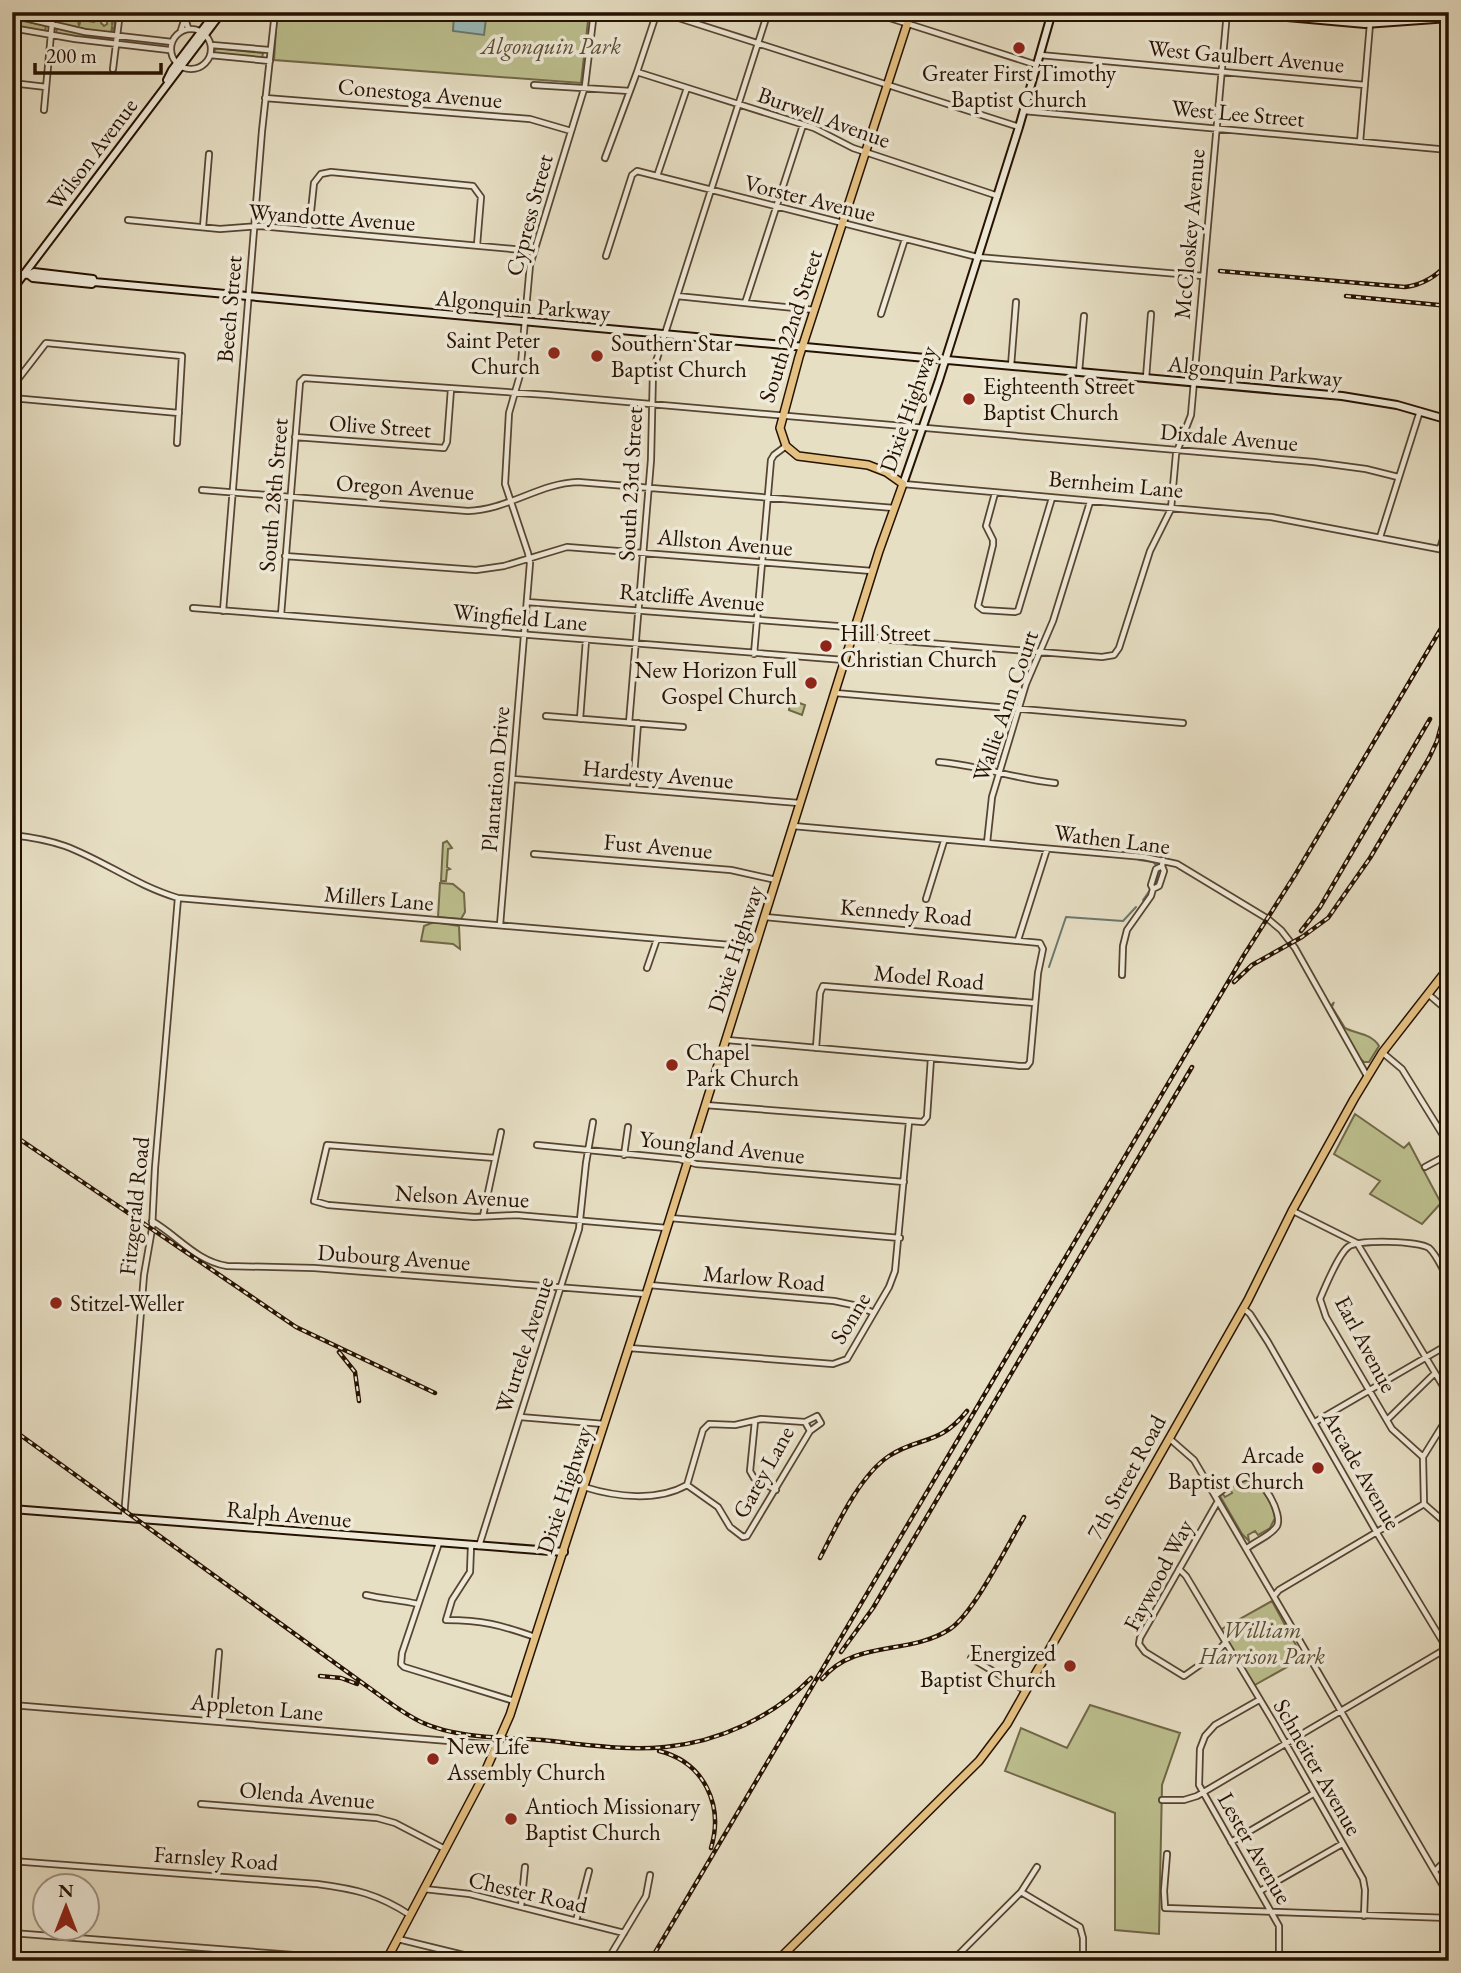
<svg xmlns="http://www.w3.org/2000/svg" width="1461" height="1973" font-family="'EB Garamond',serif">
	<rect width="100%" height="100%" fill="#e7dfc4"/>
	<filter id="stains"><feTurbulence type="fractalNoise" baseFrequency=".00286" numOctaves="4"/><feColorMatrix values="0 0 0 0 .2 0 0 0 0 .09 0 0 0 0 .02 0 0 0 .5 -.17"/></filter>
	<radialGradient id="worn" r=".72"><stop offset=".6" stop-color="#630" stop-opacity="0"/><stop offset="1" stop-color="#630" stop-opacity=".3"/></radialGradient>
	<path fill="#bdc08f" stroke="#716848" stroke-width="2" d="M55,12h8v4l3,2 3,-1 1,-5h6l-1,7 3,1 1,6 4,-14h7l-2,1 -1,8 7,1 3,-10h9l-1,4 -3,2 -1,5 3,3 3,-2v-12h6l-1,13 2,-13h2l-2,19 -2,-4 -1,7 -54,-10z
		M277,12h312l-8,71 -307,-23z
		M12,18l34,8 -1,6 -33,-6z
		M57,28l53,10v4l-54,-8z
		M215,48l48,5 -1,6 -48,-5z
		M786,698l19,7 -3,10 -13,-5 1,-6 -6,-2z
		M447,841l5,7 -4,1 -1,18 3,2 -3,1 -1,11h-5l2,-38z
		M440,883l13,1 11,9 1,19 -4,7 -23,-2z
		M434,922l25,4 1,23 -7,-5 -32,-3 3,-15z
		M1334,1002l-2,5 13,21c11,6 26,5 34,18l-10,16h-5l-7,-6 -27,-49z
		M1355,1114l49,34 5,-5 32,60 -19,21 -52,-30 10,-13 -46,-27z
		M1247,1480c14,3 26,24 28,38l-5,10 -12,7 -3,-4 -7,4 1,6 -7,-7 -22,-38 2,-3 3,4 7,-4 -2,-5z
		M1272,1601l31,57 -50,28 -33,-56z
		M1090,1705l90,28 -18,52 -3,149 -44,-4v-117l-110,-42 16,-43 46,20z"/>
	<path fill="#98bcba" stroke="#6a7870" stroke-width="2" d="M454,14l32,4 -2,17 -31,-4z"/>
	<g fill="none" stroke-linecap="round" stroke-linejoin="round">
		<path stroke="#6a7870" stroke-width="2" d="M1139,860l14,2 4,4
			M1143,900l7,-10
			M1049,967l17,-50 57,4 13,-14"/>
		<defs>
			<path id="street" d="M660,12l359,115
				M871,12l166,53
				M12,15l73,17 87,10
				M12,28l63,11 94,11
				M171 49a20 20 0 1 1 40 0a20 20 0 1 1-40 0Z
				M181,30l4,-12 3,10
				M212,45l57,5
				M210,55l60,6
				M1040,55l325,30
				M113,69l7,-57
				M637,72l177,56 39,20 145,48
				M12,83l34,4
				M534,85l96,6
				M265,98l265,21 41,12
				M44,110l9,-98
				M1024,111l425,39
				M803,125l-58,178 70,7
				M1360,142l11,-130
				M605,158l32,-86 20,-60
				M657,176l30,-88
				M128,220l92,9 40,-3 274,25
				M203,227l6,-73
				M309,230l5,-47 7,-9 10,-2 142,14 8,11 -4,48
				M606,256l26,-81 5,-4 340,86 226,19
				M677,296l68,7
				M881,314l24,-75
				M1011,366l5,-64
				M1079,372l5,-56
				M1146,378l5,-64
				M12,387l34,-44 136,13 -5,87
				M12,398l167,15
				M295,437l149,11 3,-6 4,-53
				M903,484l368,33 178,34
				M202,490l266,21c39,-1 72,-28 110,-29l316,26
				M995,493l-9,33 7,14v5l-15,61 5,4 32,2 3,-1 34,-113
				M1380,537l40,-126
				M1440,549l9,-30
				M285,556l191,14 28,-4 63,-19 305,24
				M527,602l310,24 12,2 13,8 29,4 211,17 12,-2 5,-7 31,-97 21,-42 5,-55 15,-39 36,-403
				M193,608l651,52
				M223,611l39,-480 13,-119
				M281,615l19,-233 4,-4 244,17 766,67 52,7 32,8
				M754,654l17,-194 3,-5 12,-9
				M835,693l348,30
				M546,716l137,11
				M580,719l6,-79
				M629,723l22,-263 2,-89 115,-359
				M939,762c39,3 76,17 116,21
				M513,779l286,24
				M633,789l5,-66
				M793,826l351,31 33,7 91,55 13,11 14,18 72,128
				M12,835c18,2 36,5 53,11 40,15 70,39 113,52l576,49
				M987,843l5,-46 34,-113 27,-63 37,-119
				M534,854l197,16 45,10
				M1162,866l-6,3 -5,16 2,4 6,-3 5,-15 -2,-5 1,-6
				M926,899l18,-58
				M500,925l30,-362 -2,-10 -23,-69 4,-71 11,-38 10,-110 55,-179 9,-74
				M1018,940l29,-91
				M647,968l10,-29
				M1122,975l1,-29 4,-16 24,-34 2,-7
				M1428,994l21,18
				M727,1040l293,26h7l3,-4 8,-89 5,-24 -3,-6 -275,-26
				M816,1048l4,-55 3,-7 212,17
				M1383,1053l19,16 47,76
				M705,1105l218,17 4,-5 4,-59
				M537,1145l142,14 17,5 24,2 184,16
				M624,1155l4,-28
				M495,1158l-168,-13 -13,56 14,4 146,12 42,-2 151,13
				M1425,1167l24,-13
				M1293,1211l64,32 92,153
				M483,1216l18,-84
				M670,1218l230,20
				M152,1221c26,15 44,40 75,45l87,2 332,26
				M649,1285l185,16 24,5 16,7
				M1243,1308l7,6 18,28 109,191 72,119
				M629,1348l204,16 14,-5 42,-72 6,-16 14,-149
				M520,1417l84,7
				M1387,1420l48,-47
				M755,1421l-5,50 4,7 22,12
				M805,1422l12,-6 4,7 -11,8
				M1315,1422l134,-78
				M1170,1439l24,21 255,436
				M1423,1457l-31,-28 -66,-112 -6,-18c5,-12 19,-45 28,-52 10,-8 71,-6 81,1 8,7 14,23 20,32
				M584,1487c32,10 73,15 103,-2l16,-55 6,-6 26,1 26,-6 44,3 5,9 -63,105 -4,1 -13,-10 -12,-20 -31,-22
				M1216,1495c8,-6 23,-18 33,-18 14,1 34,37 28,49 -6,10 -22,15 -31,23
				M1218,1501l-78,137 -1,6 6,8 39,24 30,-21 11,-12
				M1424,1504l-1,-47 26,-42
				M1424,1504l25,22
				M124,1517l20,-242 8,-46 3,-61 23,-270
				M439,1543l-37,110 -1,11 3,3 110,34
				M471,1546l-1,26 -18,28 -6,20c36,0 55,5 89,17
				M479,1546l100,-317 7,-66 7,-41
				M1179,1569l7,7 88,147 89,156 2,11 -1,26
				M366,1595c17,4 34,5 52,9
				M1274,1596l5,-6 145,-86
				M971,1658l55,33
				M1259,1700l-44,25 -10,11 -5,13 -1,36 80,141v35
				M12,1705l486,40
				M213,1721l6,-69
				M1162,1800h22l13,-4 252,-149
				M201,1804l176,14 18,5 50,26
				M1231,1842l82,-48
				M1167,1854l-3,37 1,17 284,10
				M12,1861l305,23c38,5 61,10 93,31
				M1435,1871l14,-14
				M424,1889l46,5 154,39
				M1260,1891l82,-47
				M1021,1892l59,35 3,11v23
				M521,1907l4,-40
				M576,1921l13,-50
				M12,1933l307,24 25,4
				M398,1939l90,22
				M607,1961l39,-65 4,-21
				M952,1961l69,-69 16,-25"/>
			<path id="secondary" d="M1231,12l134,12 84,-6
				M167,80l5,-10 44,-58
				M12,273l17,2 4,3 59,6 2,-2 1248,114 55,9 52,15
				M29,275l5,-3 59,7 1,3
				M12,290l210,-278
				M903,484l36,-104 80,-253 33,-115
				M12,1509l552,43"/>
			<path id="primary" d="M386,1961l95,-180 29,-66 139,-430 230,-734 24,-67 -17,-12 -18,-7 -70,-9 -12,-10 -6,-18 19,-71 112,-345
				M777,1961l202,-200 28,-37 241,-424 44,-89 62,-112 28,-46 67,-86"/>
		</defs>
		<use href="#street" stroke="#564431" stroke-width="8"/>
		<use href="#secondary" stroke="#251100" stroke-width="10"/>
		<use href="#primary" stroke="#251100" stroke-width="10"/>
		<use href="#street" stroke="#efead9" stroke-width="4.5"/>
		<use href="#secondary" stroke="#efead9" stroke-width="6"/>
		<use href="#primary" stroke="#e4c082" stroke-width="7"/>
		<defs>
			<path id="rail" d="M1220,271l185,16c18,-2 32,-11 44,-25
				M1346,296l103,10
				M1301,931l19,-24 110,-188
				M1234,982l18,-17 50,-28 26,-19 42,-60 59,-100 8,-17 7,-26
				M12,1134l284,193 139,66
				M339,1352l16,20 4,29
				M12,1429l374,271c11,8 23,16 35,22 37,17 82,15 121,18 40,4 82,11 123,7 54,-5 108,-30 146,-69
				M820,1558c16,-31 39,-82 69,-102 31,-20 50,-10 78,-45
				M841,1652l32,-44 319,-541
				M320,1676l21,2 16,6
				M822,1679c33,-40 87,-23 128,-50 24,-16 58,-85 74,-112
				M659,1751c45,11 65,54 52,97
				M650,1961l594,-1006 51,-80 154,-260"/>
		</defs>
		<use href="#rail" stroke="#251100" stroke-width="4.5"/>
		<use href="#rail" stroke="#efead9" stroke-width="2" stroke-dasharray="5" stroke-linecap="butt"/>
	</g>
	<g fill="#8f2418" stroke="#efead9" stroke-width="2.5">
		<circle cx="1019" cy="48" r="7"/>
		<circle cx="554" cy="353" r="7"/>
		<circle cx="597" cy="356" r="7"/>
		<circle cx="969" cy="399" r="7"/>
		<circle cx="826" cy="646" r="7"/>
		<circle cx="811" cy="683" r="7"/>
		<circle cx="672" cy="1065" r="7"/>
		<circle cx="56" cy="1303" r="7"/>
		<circle cx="1318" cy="1468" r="7"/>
		<circle cx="1070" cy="1666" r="7"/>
		<circle cx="433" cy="1759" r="7"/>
		<circle cx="511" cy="1819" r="7"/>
	</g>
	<g text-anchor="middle" stroke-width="7" stroke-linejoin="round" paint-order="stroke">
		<g font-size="23" font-style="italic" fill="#5a4e32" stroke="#efead9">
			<text x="551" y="54">Algonquin Park</text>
			<text x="1262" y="1638">William<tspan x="1262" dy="26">Harrison Park</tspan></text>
		</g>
		<g font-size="23" fill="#251100" stroke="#efead9">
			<text transform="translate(1246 56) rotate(5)" y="8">West Gaulbert Avenue</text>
			<text transform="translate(420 93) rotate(5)" y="8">Conestoga Avenue</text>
			<text transform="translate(1238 113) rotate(5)" y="8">West Lee Street</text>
			<text transform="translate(824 117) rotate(20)" y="8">Burwell Avenue</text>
			<text transform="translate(92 154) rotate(-53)" y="8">Wilson Avenue</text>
			<text transform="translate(810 198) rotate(14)" y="8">Vorster Avenue</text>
			<text transform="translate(529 215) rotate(-75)" y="8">Cypress Street</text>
			<text transform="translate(332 217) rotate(4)" y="8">Wyandotte Avenue</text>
			<text transform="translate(1189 234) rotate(-85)" y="8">McCloskey Avenue</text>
			<text transform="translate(523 305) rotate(5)" y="8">Algonquin Parkway</text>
			<text transform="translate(229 309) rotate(-85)" y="8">Beech Street</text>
			<text transform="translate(790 326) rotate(-72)" y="8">South 22nd Street</text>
			<text transform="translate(1255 371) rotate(5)" y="8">Algonquin Parkway</text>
			<text transform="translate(908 409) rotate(-71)" y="8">Dixie Highway</text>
			<text transform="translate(380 426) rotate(4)" y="8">Olive Street</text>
			<text transform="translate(1229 437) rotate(5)" y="8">Dixdale Avenue</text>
			<text transform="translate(630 484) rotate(-87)" y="8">South 23rd Street</text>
			<text transform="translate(1116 484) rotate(5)" y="8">Bernheim Lane</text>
			<text transform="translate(405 487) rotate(4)" y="8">Oregon Avenue</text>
			<text transform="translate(273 495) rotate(-85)" y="8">South 28th Street</text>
			<text transform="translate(725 542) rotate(5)" y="8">Allston Avenue</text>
			<text transform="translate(692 597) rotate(5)" y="8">Ratcliffe Avenue</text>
			<text transform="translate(520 617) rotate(5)" y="8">Wingfield Lane</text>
			<text transform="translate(1005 706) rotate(-71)" y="8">Wallie Ann Court</text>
			<text transform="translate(658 774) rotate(5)" y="8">Hardesty Avenue</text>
			<text transform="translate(495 779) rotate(-85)" y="8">Plantation Drive</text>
			<text transform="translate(1112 839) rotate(7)" y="8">Wathen Lane</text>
			<text transform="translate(658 846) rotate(5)" y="8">Fust Avenue</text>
			<text transform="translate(379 898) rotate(5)" y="8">Millers Lane</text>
			<text transform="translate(906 912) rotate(5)" y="8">Kennedy Road</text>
			<text transform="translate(735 949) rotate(-72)" y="8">Dixie Highway</text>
			<text transform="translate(929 977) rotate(5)" y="8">Model Road</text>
			<text transform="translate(722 1147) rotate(6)" y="8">Youngland Avenue</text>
			<text transform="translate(462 1196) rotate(3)" y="8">Nelson Avenue</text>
			<text transform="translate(134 1206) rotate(-84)" y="8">Fitzgerald Road</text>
			<text transform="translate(394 1257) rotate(4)" y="8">Dubourg Avenue</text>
			<text transform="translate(764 1278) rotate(5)" y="8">Marlow Road</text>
			<text transform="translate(850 1318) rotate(-59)" y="8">Sonne</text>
			<text transform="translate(1366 1344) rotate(62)" y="8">Earl Avenue</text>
			<text transform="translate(524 1345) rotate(-72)" y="8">Wurtele Avenue</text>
			<text transform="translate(1362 1470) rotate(60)" y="8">Arcade Avenue</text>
			<text transform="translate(763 1472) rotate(-61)" y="8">Garey Lane</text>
			<text transform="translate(1126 1477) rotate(-61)" y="8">7th Street Road</text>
			<text transform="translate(564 1490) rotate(-72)" y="8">Dixie Highway</text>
			<text transform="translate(289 1514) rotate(5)" y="8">Ralph Avenue</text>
			<text transform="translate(1158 1575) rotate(-62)" y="8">Faywood Way</text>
			<text transform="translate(257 1707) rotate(5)" y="8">Appleton Lane</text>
			<text transform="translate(1318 1767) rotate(60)" y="8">Schneiter Avenue</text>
			<text transform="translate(307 1795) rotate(5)" y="8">Olenda Avenue</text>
			<text transform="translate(1255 1848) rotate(60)" y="8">Lester Avenue</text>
			<text transform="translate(216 1858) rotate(4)" y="8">Farnsley Road</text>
			<text transform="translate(528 1892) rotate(13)" y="8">Chester Road</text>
		</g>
		<g font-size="23" fill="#251100" stroke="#efead9" text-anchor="start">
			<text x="1019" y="81" text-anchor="middle">Greater First Timothy<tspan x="1019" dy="26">Baptist Church</tspan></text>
			<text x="540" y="348" text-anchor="end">Saint Peter<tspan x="540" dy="26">Church</tspan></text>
			<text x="611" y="351">Southern Star<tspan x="611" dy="26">Baptist Church</tspan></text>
			<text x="983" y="394">Eighteenth Street<tspan x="983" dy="26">Baptist Church</tspan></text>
			<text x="840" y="641">Hill Street<tspan x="840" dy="26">Christian Church</tspan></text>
			<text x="797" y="678" text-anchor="end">New Horizon Full<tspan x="797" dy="26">Gospel Church</tspan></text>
			<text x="686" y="1060">Chapel<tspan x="686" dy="26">Park Church</tspan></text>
			<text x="70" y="1311">Stitzel-Weller</text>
			<text x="1304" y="1463" text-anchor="end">Arcade<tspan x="1304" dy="26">Baptist Church</tspan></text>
			<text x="1056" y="1661" text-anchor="end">Energized<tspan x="1056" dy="26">Baptist Church</tspan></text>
			<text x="447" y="1754">New Life<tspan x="447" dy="26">Assembly Church</tspan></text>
			<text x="525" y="1814">Antioch Missionary<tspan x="525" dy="26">Baptist Church</tspan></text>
		</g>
	</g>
	<rect width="1461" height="1973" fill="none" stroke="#e7dfc4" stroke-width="42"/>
	<rect x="14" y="14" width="1433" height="1945" fill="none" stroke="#251100" stroke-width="3.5"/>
	<rect x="21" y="21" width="1419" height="1931" fill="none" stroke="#251100" stroke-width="2"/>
	<g transform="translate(66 1907)"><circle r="33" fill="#efead9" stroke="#9e9382" stroke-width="2"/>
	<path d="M0-5L12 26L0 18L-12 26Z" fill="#8f2418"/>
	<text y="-10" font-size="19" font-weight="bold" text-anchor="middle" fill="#251100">N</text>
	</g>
	<path d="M35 63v10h126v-10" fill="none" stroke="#251100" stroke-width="3.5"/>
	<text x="46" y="63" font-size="21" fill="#251100" stroke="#efead9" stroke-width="5" paint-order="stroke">200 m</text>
	<rect width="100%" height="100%" filter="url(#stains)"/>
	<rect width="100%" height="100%" fill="url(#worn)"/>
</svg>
